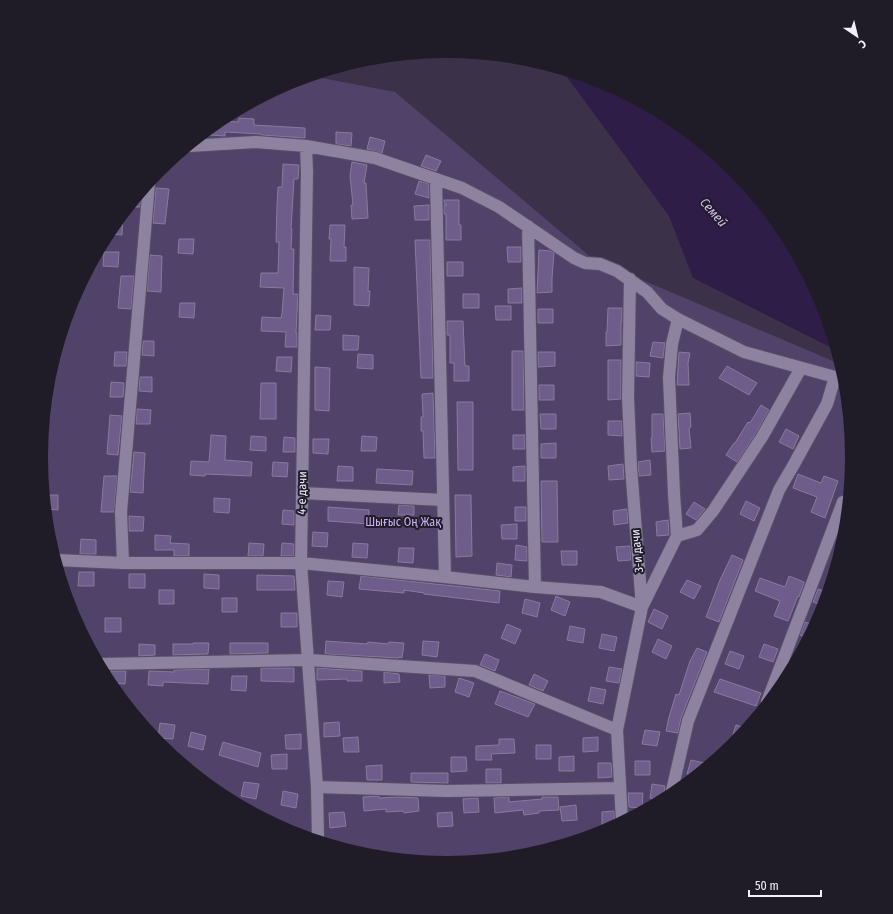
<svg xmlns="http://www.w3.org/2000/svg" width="893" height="914" font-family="'Fira Sans Condensed',sans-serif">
	<rect width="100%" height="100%" fill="#3b324a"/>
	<path fill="#504268" d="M311,76l84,16 198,167 247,105 4,14 8,79 -8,79 -23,76 -37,70 -51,62 -61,50 -71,38 -76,23 -79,7 -79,-7 -76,-23 -70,-38 -61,-50 -51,-62 -37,-70 -23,-76 -8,-79 8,-79 23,-76 37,-70 51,-62 61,-50 71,-38z"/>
	<path fill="#2e1d46" d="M562,70l40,12 70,38 61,50 51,62 37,70 15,48 -143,-72 -24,-62z"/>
	<path fill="#6e5d8b" stroke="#867c99" d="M239,118l15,1v6l51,3v10l-44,-3v-1l-36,-2v4l-15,-1v-6l10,-8 18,1z
		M336,132l16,1 -1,13 -15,-2z
		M370,137l15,4 -3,12 -15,-4z
		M426,155l15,6 -5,10 -15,-5z
		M352,162l15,3 -3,18h2l2,35 -16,1 -1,-14h2l-3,-29z
		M283,164l16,1 -1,14h-4l-3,50h1l-1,20h3l-1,45h5l-2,39h1v14h-12l1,-15 -25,-1 1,-14 19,1 1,-5 2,-25 -24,-1 1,-14h17l1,-31h-3l1,-36 1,-19h4z
		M419,181l10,3v14l-14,-4z
		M156,188l13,1 -4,35 -12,-1z
		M141,194l-1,13h-10l5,-7z
		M444,200h15v25h2v15h-15v-26h-2v-9h3l-3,-2z
		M429,205v15h-14l-1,-14z
		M123,215l-1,20 -14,-1 1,-2z
		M330,225h15l-1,22h2v14h-16l1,-22h-2z
		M179,239h15l-1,15 -15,-1z
		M415,240h15l3,138h-12z
		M507,247h14v15h-13z
		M539,250l12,1 3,2 -2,25v14l-15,1z
		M104,252h15l-1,15 -15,-1z
		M150,255l12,1 -1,36 -14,-1z
		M447,262h16v14h-16z
		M354,267l15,1 -1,23h2l-1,15 -15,-1z
		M121,276h13l-3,33 -13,-1z
		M522,288v15h-14v-14z
		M463,294h16v14h-16z
		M180,303h15l-1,15 -15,-1z
		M495,306h16v14h-15z
		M608,308h14v14h-1v23l-15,1v-14h1z
		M538,309h15v14h-15z
		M316,315l15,1 -1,14h-15z
		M447,321h16l2,45h4v15h-15v-18h-4v-28h-3z
		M343,335l16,1 -1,14h-15z
		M143,341h11v15l-12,-1z
		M653,342l12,1 -2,15 -13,-2z
		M512,351h11l1,59h-12z
		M115,352h12l-1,14h-12z
		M538,352h17v14l-17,1z
		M679,352l11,1 -2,10 1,22h-12z
		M358,354l15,1v14l-16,-1z
		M277,357h15l-1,15 -15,-1z
		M608,360h13v39l-13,1z
		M636,362l14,1 -1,14 -13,-1z
		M727,366l30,17 -8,12 -30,-17z
		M315,367l15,1 -1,43 -14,-1z
		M140,377h12v15l-13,-1z
		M111,382l13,1 -1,14h-13z
		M261,383h15v36h-16z
		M539,385h15v15h-15z
		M433,393l2,65h-11l-1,-27h-2v-14h2l-1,-23z
		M457,402h16v68h-15z
		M761,405l8,5 -13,23 -19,29 -11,-7 8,-12h1l13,-21 2,1z
		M137,409l14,1 -1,14h-14z
		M690,413l1,14 -2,1 2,20 -11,1 -2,-35z
		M540,414h16v15h-15z
		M652,414h11l2,37 -13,1 -1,-14h1z
		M110,415l12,1 -4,39 -11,-1z
		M608,421h14v15l-14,-1z
		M786,429l13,7 -6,13 -14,-7z
		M211,435l15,1 -1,24 27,2 -1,14 -46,-2v2l-15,-1 1,-14 18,1z
		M513,435h12v14h-12z
		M251,436l15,1v14l-16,-1z
		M362,436l15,1 -1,14h-15z
		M284,437l11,1v14h-12z
		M313,439h16l-1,15 -15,-1z
		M556,443v15h-15v-14z
		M134,452l11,1 -2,40 -13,-1z
		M650,460l1,15 -12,1 -1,-14z
		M273,462l15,1 -1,14 -15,-1z
		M623,464l1,15 -15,1 -1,-14z
		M338,466l15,1v14h-16z
		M525,466v15h-12v-14z
		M377,469l36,2 -1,14 -36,-2z
		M798,474l23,9 3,-7 14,5 -13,37 -14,-6 6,-15 -24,-9z
		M104,476h13l-3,36h-13z
		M541,481h16l1,61h-16z
		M45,495h13v15l-12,-1z
		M455,495h16l1,61 -16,1z
		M214,498l16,1 -1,14 -15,-1z
		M746,501l14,7 -6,13 -14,-7z
		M694,502l11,7 -9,11 -10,-6z
		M399,505l15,1v9h-16z
		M328,507l41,3v14l-41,-3z
		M515,507h11v14h-11z
		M627,509l1,14 -14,2 -1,-14z
		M283,510l11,1v14l-12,-1z
		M129,516l15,1 -1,14h-14z
		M668,520l1,15 -12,1 -1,-14z
		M517,524v15h-15l-1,-14z
		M313,532l15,1 -1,14 -15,-1z
		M155,535l16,1 -1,7 19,1v12h-15v-6h-19z
		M81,539l15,1v14h-16z
		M249,543l15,1 -1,12h-15z
		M282,543l12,1v12h-13z
		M353,543l15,1 -1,14 -15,-1z
		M516,545l11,2v14l-12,-1z
		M630,546l1,14 -13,1 -2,-14z
		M399,548h15l-1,15 -15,-1z
		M561,551h16v14h-15z
		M732,555l11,5 -24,62 -13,-5 14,-37z
		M497,563l15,2 -1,12 -15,-2z
		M79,572h15v14h-16z
		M129,574h16v14h-16z
		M204,574l15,1v14l-15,-1z
		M257,575l37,1 1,14h-38z
		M361,576l139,15 -1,12 -75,-9v-1l-20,-3v3l-45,-4z
		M789,576l15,6v1l-5,14 -1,-1 -10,25 -14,-5 6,-15 -25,-10 5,-13 25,9z
		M687,580l14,6 -7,13 -14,-7z
		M328,581l16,1 -2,15 -15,-2z
		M818,589l9,3 -4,14 -10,-4z
		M159,590h15v14h-15z
		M556,596l14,6 -5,14 -14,-6z
		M222,598h15v14h-15z
		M525,599l15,4 -3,14 -15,-4z
		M654,609l14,7 -6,13 -14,-7z
		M281,613h16v14h-16z
		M105,618h16v14h-16z
		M805,622l9,3 -7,13 -7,-3z
		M507,624l14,6 -6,14 -14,-6z
		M570,626l15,3 -2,14 -16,-3z
		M602,634l15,3 -3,14 -15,-3z
		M658,639l14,7 -6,13 -14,-7z
		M326,641l41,3 1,-2 20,2 1,-2 15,1 -2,15 -3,-1v1l-74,-4z
		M423,641l16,1 -2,15 -15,-2z
		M193,643h16l-1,11 -35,1v-11h20z
		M230,643h38v10l-38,1z
		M139,644l16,1v10l-16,1z
		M764,644l14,5 -5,13 -14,-5z
		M697,648l10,4 -26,66 -3,15 -12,-2 3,-14 7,-23 3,1 11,-34z
		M730,651l14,5 -5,13 -14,-5z
		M485,654l14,6 -4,11 -15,-6z
		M609,667l13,2 -3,14 -13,-2z
		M261,668h33v14l-33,-1z
		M317,668l45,3v10h-15v-2l-30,1z
		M209,669l-1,15 -45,-2v4l-15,-1 1,-14 25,1v-2z
		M111,671h15l-1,13 -15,-1z
		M384,672l15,2 1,8 -16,1z
		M534,674l14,7 -5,10 -14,-6z
		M429,675l16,1v11l-15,1z
		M232,676h15l-1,15 -15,-1z
		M459,678l15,5 -5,14 -14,-5z
		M720,679l41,14 -5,13 -42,-14z
		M591,687l15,3 -3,14 -15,-3z
		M500,691l35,13 -7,13 -33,-13z
		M339,722l1,14 -16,1v-14z
		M160,723l15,2 -2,14 -15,-1z
		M736,725l10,3 -17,19z
		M645,730l15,2 -3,14 -15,-2z
		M191,732l15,4 -3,14 -15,-4z
		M301,734v15h-15l-1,-14z
		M358,737l1,15h-15l-1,-14z
		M598,737v14l-15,1v-14z
		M499,739h15l1,14 -24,1 1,6h-16v-14l23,-1z
		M223,742l38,11 -3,14 -39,-12z
		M536,745h15v14h-15z
		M287,754v15h-15l-1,-14z
		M574,756v15h-15v-14z
		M451,757h15l1,14 -16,1z
		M691,760l17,4 -13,11 -8,-1z
		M635,761h15v14h-15z
		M598,763h13l1,14 -14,1z
		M382,765v15h-15l-1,-14z
		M486,769h15v14h-15z
		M411,773h37v10l-37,-1z
		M244,782l15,2 -3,15 -15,-3z
		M652,784l13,2 -1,8v4l-3,2 -11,-2z
		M283,791l15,3 -2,14 -15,-3z
		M628,793h15l-1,15 -13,-1z
		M379,796v2l18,-1 21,1 1,13 -15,2 -1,-2 -17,1v-3l-22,2 -1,-14z
		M509,797v5l33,-3v-2h16l1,13 -20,1v2l-15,2 -1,-5 -28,3 -1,-15z
		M478,798l1,14 -15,1 -1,-14z
		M576,805l1,15 -15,1 -2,-14z
		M614,811l1,13 -2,2h-11v-14z
		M344,812l2,14 -16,2 -1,-15z
		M452,812l1,14 -15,1 -1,-14z"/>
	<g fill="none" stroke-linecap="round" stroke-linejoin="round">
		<defs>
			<path id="minor" d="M189,146l67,-4 50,4 69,12 87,30 37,19 75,51 11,5 15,1 17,7 30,21 15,17 16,10 66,33 91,25 10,4
				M306,146l1,26 -6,391 16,224 1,53
				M436,180l9,397
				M528,226l7,361
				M302,493l141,7
				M677,536l-3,-42 -5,-116 3,-34 6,-25
				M56,560l67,3h178l144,14 90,10 66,5 41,15 35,-71 20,-6 16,-19 49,-74 39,-69
				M123,563l-2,-51 28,-328
				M100,664l209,-4 166,11 142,59
				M767,702l76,-200
				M317,787l130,4 173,-3
				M671,795l17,-74 91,-231 14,-24 34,-62 8,-27
				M622,821l-5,-91 25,-123 -11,-140 -3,-70 2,-118"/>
		</defs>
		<use href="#minor" stroke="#595166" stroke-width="14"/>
		<use href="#minor" stroke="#8d83a0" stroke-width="12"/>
	</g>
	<g text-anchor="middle" stroke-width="4" stroke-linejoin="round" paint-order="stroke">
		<g font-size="12" fill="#f4efff" stroke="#201c27">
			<text transform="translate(302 493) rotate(-89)" y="4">4-е дачи</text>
			<text transform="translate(637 551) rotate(-95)" y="4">3-и дачи</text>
		</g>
		<g font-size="12" fill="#cdb2fb" stroke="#201c27">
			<text x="403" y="526">Шығыс Оң Жақ</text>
		</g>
		<g font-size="13" font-style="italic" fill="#d2bdf7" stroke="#201c27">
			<text transform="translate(714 212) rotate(49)" y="5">Семей</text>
		</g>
	</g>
	<path d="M0 0H893V914H0ZM446 58H447A398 398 0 0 1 845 456V458A398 398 0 0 1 447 856H446A398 398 0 0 1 48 458V456A398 398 0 0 1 446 58Z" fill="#201c27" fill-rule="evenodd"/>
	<g transform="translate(857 36) rotate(145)" stroke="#201c27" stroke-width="3" paint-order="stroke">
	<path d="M0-3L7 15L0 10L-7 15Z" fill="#f4efff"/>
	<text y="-6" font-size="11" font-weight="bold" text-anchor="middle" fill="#f4efff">С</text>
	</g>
	<path d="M749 890v6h72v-6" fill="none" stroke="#f4efff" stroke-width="2"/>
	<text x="755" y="890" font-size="12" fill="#f4efff" stroke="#201c27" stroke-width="3" paint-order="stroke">50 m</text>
</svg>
